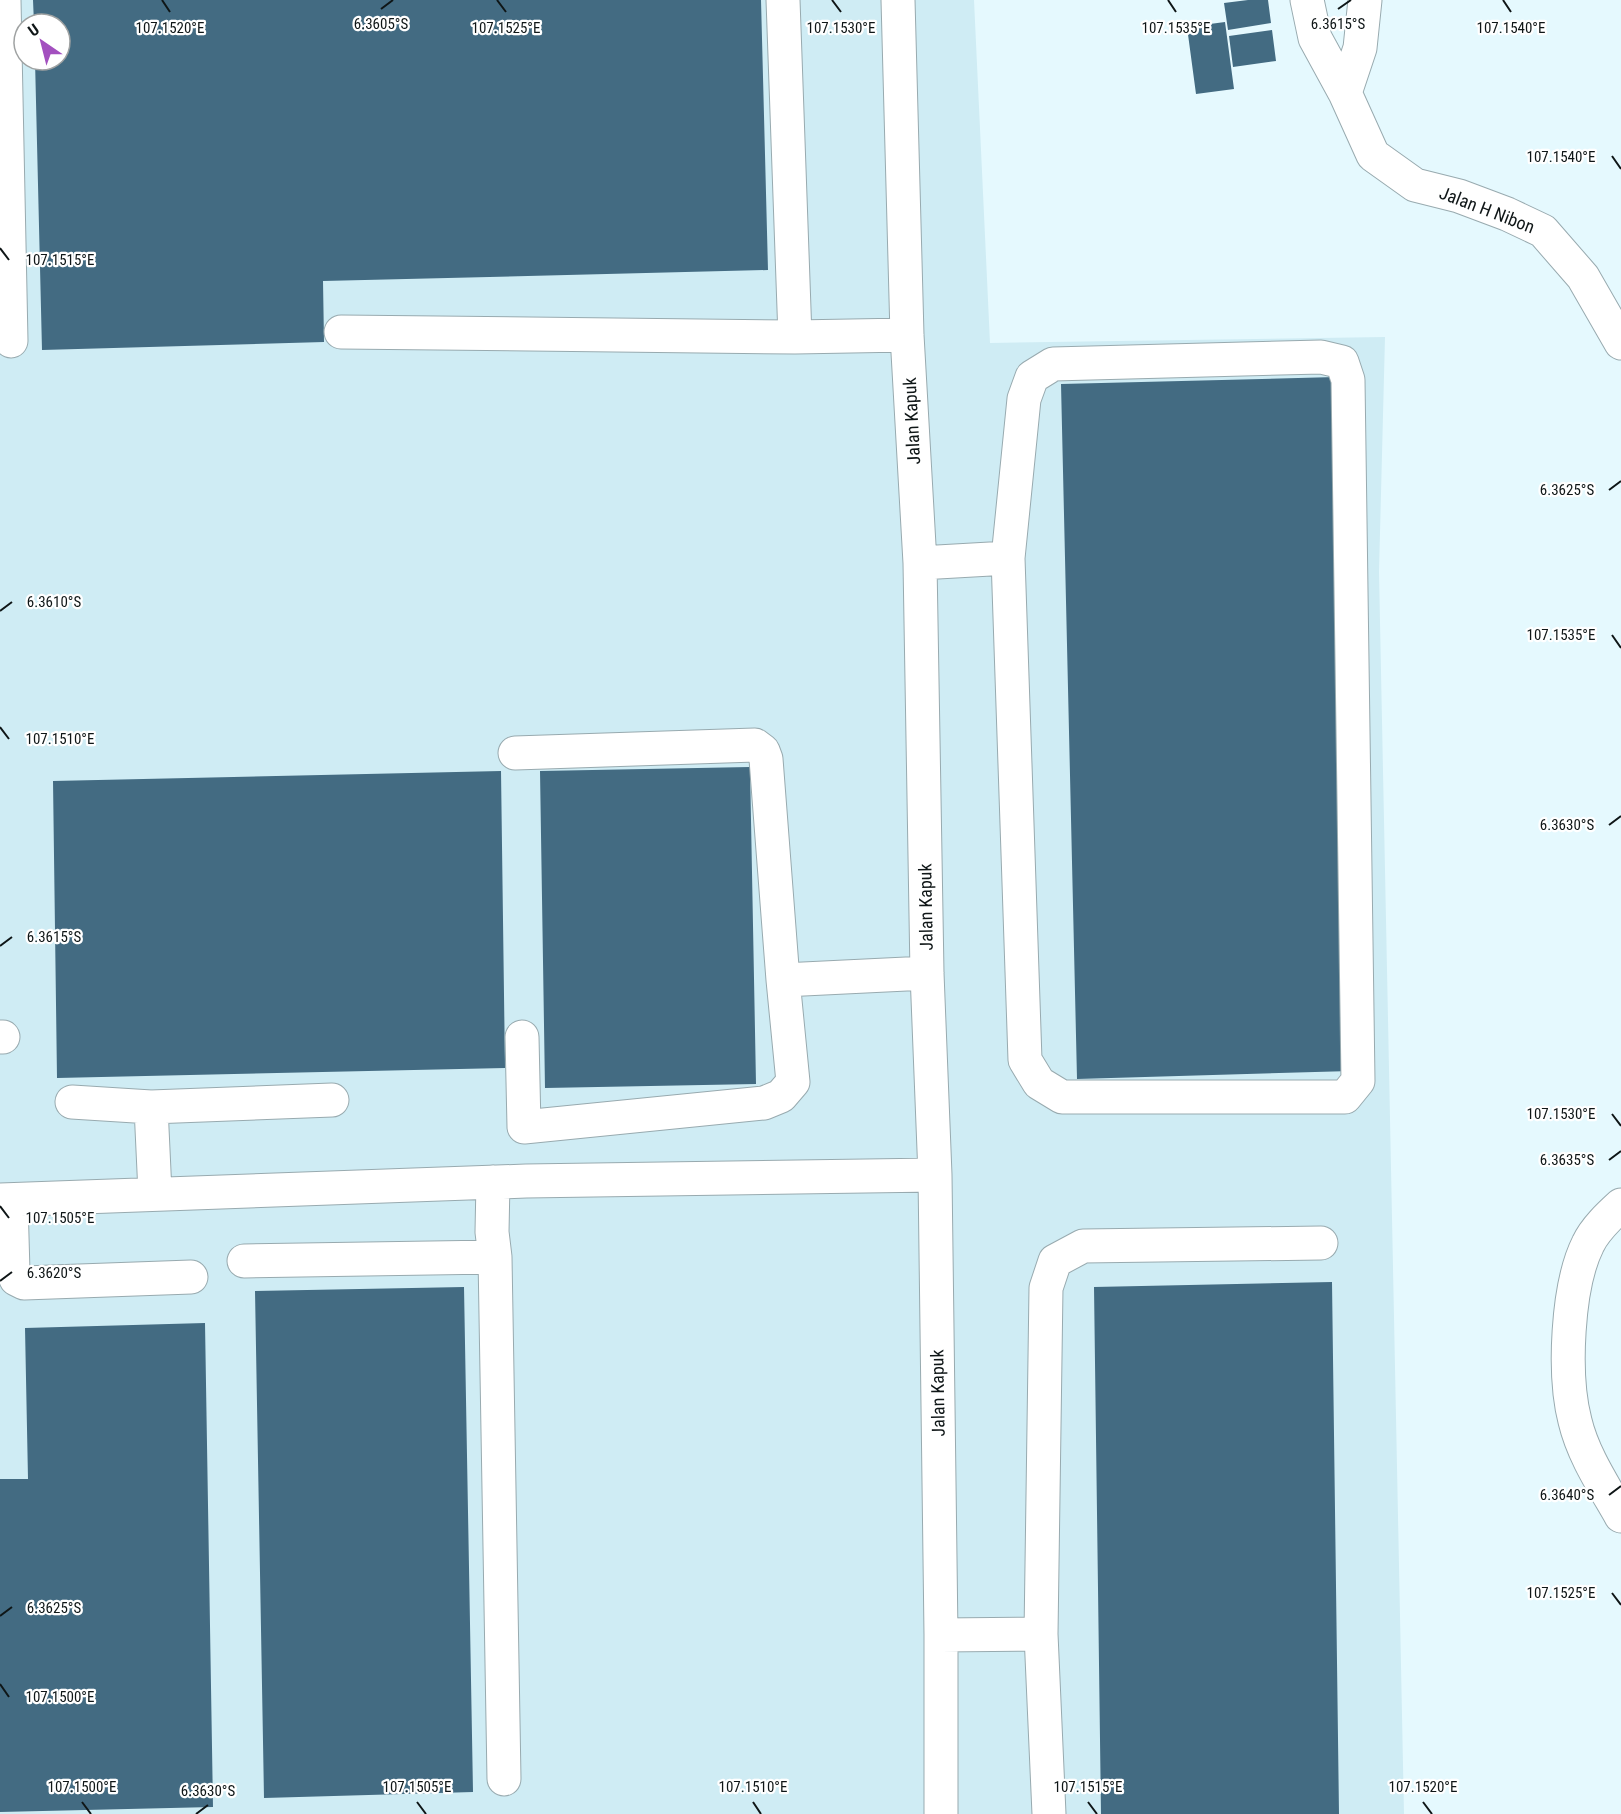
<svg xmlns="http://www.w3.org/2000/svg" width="1621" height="1814" font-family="'Roboto Condensed',sans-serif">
	<rect width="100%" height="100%" fill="#e5f9fe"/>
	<path fill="#cfecf4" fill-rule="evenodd" d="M0,0h974l16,343 395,-6 -6,235 25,1242h-1404zM24,24h36v36h-36z"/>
	<path fill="#436b82" d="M33,0h728l7,270 -445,11 1,61 -282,8 -7,-290h25v-36h-26z
		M1248,0h20l3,23 -43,7 -4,-27z
		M1225,22l9,67 -38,5 -9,-67z
		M1272,30l4,31 -43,6 -4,-31z
		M1336,377l15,694 -274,8 -16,-695z
		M750,767l6,317 -211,4 -5,-317z
		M501,771l4,297 -448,10 -4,-297z
		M1332,1282l7,532h-238l-7,-527z
		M464,1287l9,505 -209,6 -9,-507z
		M205,1323l8,484 -213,5v-333h28l-3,-151z"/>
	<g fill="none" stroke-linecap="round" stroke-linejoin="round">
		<defs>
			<path id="minor" d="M4,0l7,341
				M898,0l9,335 13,228 7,410 8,202 6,460v179
				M1307,0l8,38 30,55 28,62 42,30 44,11 48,18 36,17 40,46 38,66
				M1345,93l15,-45 5,-48
				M341,332l454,5 -12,-337
				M795,337l112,-2
				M920,563l88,-5 17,502 14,23 23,14h283l13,-16 -10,-701 -6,-18 -21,-5 -268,7 -21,13 -8,22 -16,159
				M515,753l240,-8 8,6 3,8 17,221 10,102 -12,14 -17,7 -240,24 -2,-90
				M783,980l144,-7
				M0,1037h3
				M72,1102l79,5 4,86
				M151,1107l181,-7
				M493,1182l-1,50 3,25 9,522
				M0,1200l526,-19 409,-6
				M11,1201l2,71 3,7 8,4 167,-6
				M1621,1205c-12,11 -26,24 -33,39 -21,42 -25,131 -13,177 8,34 29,65 46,95
				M244,1261l251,-4
				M1041,1634l5,-346 9,-27 28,-15 238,-3
				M941,1635l100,-1 8,180"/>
		</defs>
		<use href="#minor" stroke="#98aaaf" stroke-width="35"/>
		<use href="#minor" stroke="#fff" stroke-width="33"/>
	</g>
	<path fill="none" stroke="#0f1617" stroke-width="2" d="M162,0l8,12M497,0l9,12M832,0l9,12M1168,0l8,12M1503,0l8,12M381,9l12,-9M1338,9l13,-9M1612,156l9,13M0,248l9,12M1609,490l12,-9M0,611l12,-9M1612,635l9,13M0,727l9,12M1609,825l12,-9M0,946l12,-9M1612,1114l9,12M1609,1160l12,-9M0,1206l9,12M0,1281l12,-9M1609,1495l12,-9M1612,1593l9,12M0,1616l12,-9M0,1684l9,13M82,1802l9,12M417,1802l9,12M753,1802l8,12M1088,1802l9,12M1423,1802l9,12M196,1814l12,-9"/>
	<g text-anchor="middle" stroke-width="4.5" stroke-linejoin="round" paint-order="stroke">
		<g font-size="18" fill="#0f1617" stroke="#fff">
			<text transform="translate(1487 210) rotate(21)" y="6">Jalan H Nibon</text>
			<text transform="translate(912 421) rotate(-93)" y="6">Jalan Kapuk</text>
			<text transform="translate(926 907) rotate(-91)" y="6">Jalan Kapuk</text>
			<text transform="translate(938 1393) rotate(-91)" y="6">Jalan Kapuk</text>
		</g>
	</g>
	<g font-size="15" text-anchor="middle" fill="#0f1617" stroke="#fff" stroke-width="4.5" stroke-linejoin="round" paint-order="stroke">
		<text x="381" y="29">6.3605°S</text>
		<text x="1338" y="29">6.3615°S</text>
		<text x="170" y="33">107.1520°E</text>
		<text x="506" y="33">107.1525°E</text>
		<text x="841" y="33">107.1530°E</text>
		<text x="1176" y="33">107.1535°E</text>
		<text x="1511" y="33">107.1540°E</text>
		<text x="1561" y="162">107.1540°E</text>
		<text x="60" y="265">107.1515°E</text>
		<text x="1567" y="495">6.3625°S</text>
		<text x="54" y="607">6.3610°S</text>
		<text x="1561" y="640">107.1535°E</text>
		<text x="60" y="744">107.1510°E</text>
		<text x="1567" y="830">6.3630°S</text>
		<text x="54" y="942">6.3615°S</text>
		<text x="1561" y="1119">107.1530°E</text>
		<text x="1567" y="1165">6.3635°S</text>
		<text x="60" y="1223">107.1505°E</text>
		<text x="54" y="1278">6.3620°S</text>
		<text x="1567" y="1500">6.3640°S</text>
		<text x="1561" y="1598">107.1525°E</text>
		<text x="54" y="1613">6.3625°S</text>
		<text x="60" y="1702">107.1500°E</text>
		<text x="82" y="1792">107.1500°E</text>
		<text x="417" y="1792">107.1505°E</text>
		<text x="753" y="1792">107.1510°E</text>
		<text x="1088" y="1792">107.1515°E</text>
		<text x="1423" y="1792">107.1520°E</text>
		<text x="208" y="1796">6.3630°S</text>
	</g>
	<g transform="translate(42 42) rotate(325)"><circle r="28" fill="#ffffff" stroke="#9fa2a2" stroke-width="1.5"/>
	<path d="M0-4.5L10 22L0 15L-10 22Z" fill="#a350bf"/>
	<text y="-9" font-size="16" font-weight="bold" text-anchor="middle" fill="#0f1617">U</text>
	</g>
</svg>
